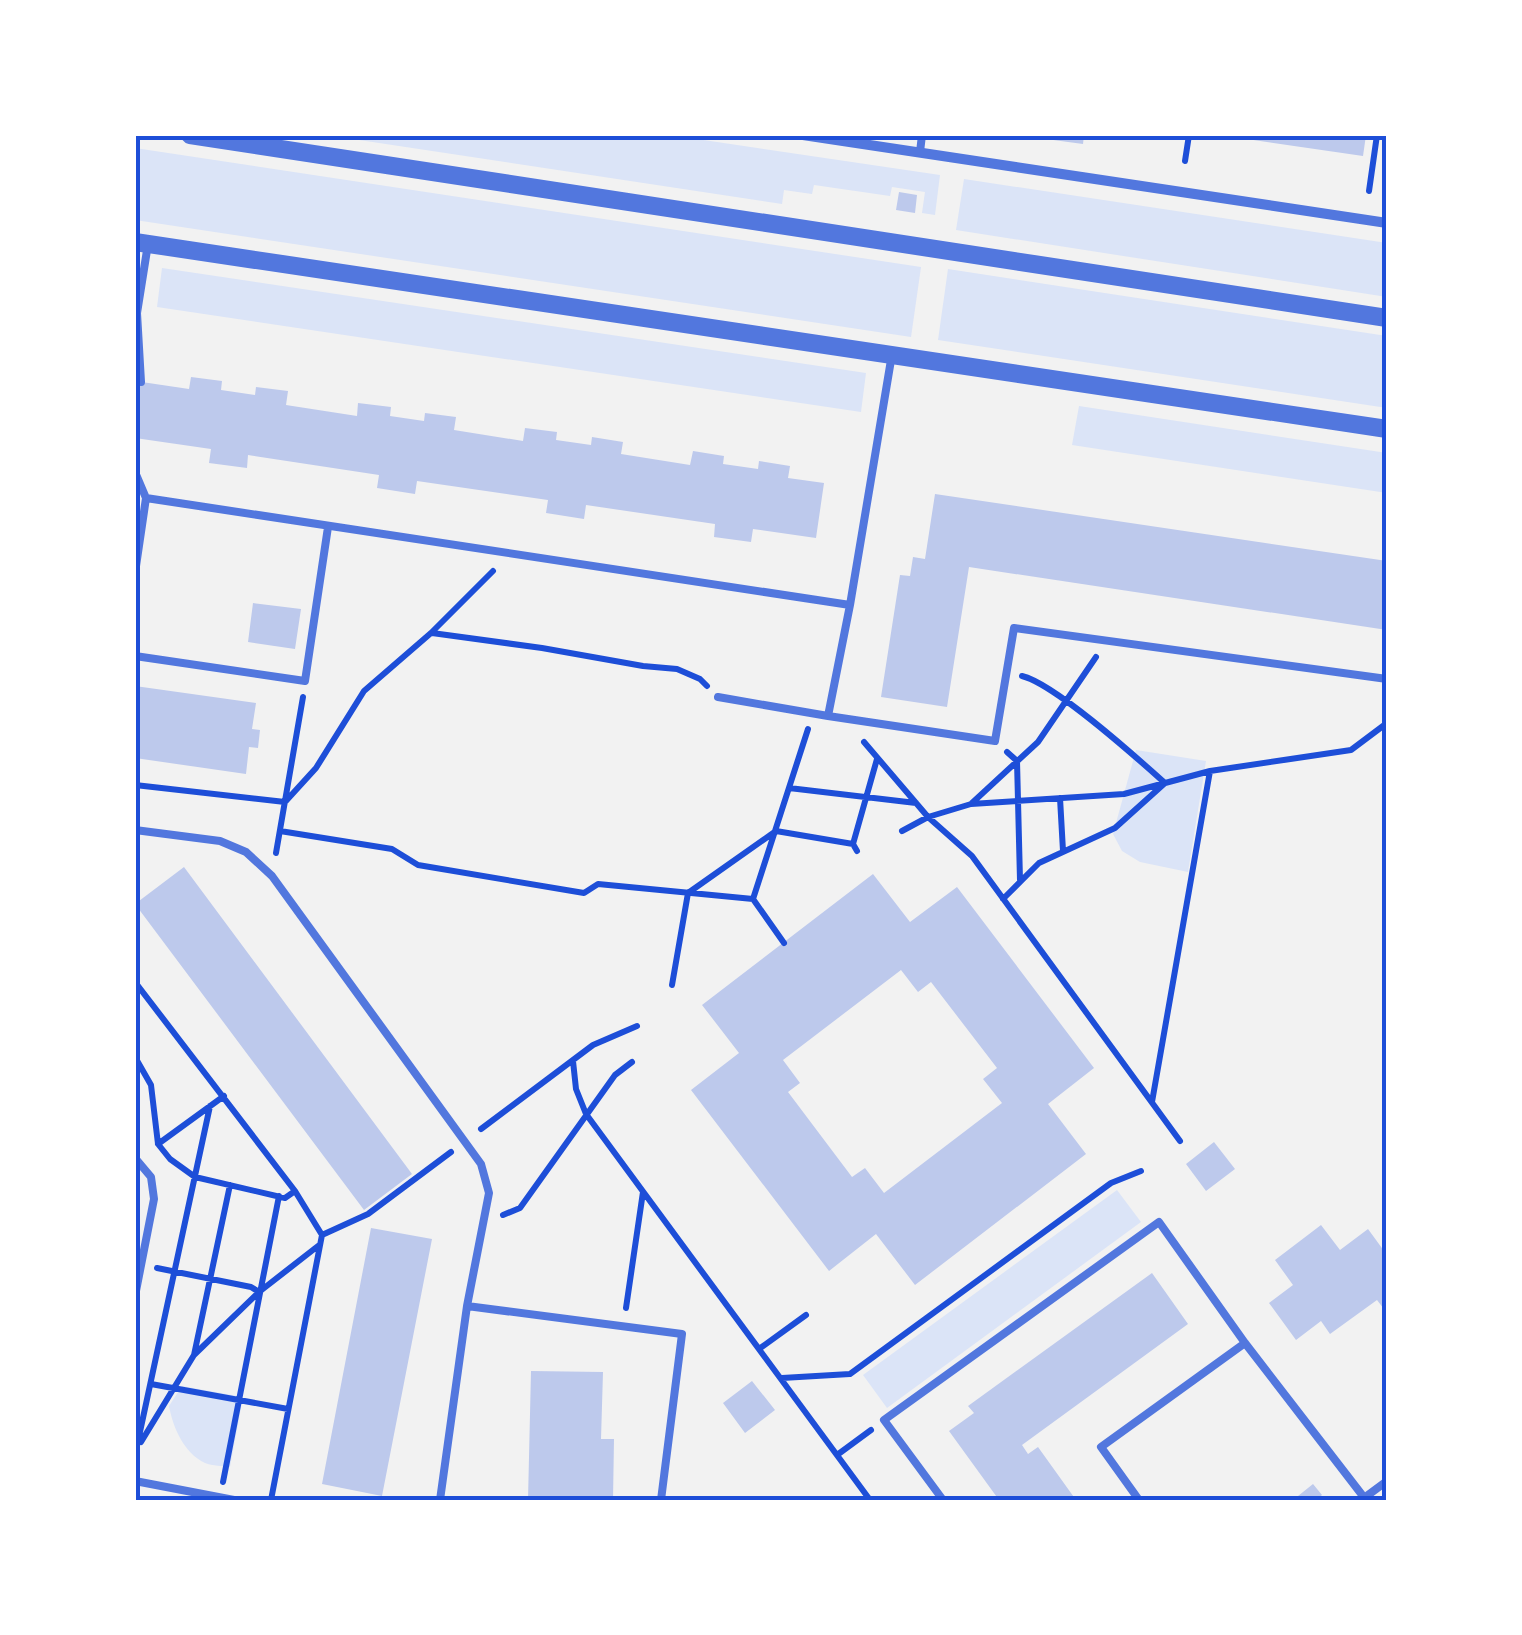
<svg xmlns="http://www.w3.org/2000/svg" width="1522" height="1635" font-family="'Sofia Sans Condensed',sans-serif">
	<rect width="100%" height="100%" fill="#f2f2f2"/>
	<path fill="#dbe4f7" d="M326,135h344l270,40 -5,40 -13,-2 3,-21 -33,-5 -2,9 -76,-11 -2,9 -28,-4 -2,14z
		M135,148l786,119 -10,70 -776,-117z
		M964,179l423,64v54l-431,-67z
		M162,268l704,105 -5,39 -704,-105z
		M948,269l439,67v72l-449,-68z
		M1079,406l308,47v40l-315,-48z
		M1136,750l70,11 -18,111 -48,-10 -18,-11 -9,-17z
		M1117,1190l24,32 -254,186 -24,-33z
		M182,1386l61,11 -13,70c-7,-1 -18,-1 -25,-4 -21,-10 -32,-35 -36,-57z"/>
	<path fill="#bdc9ec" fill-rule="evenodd" d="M1032,135h52l-1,9 -52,-7z
		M1233,135h133l-3,21 -130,-19z
		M899,192l18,3 -2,18 -19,-3z
		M191,377l31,4 -1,9 34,5 1,-8 32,4 -2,14 71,11 1,-13 33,4 -1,9 34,5 1,-8 31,4 -2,13 69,11 2,-13 32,4 -1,8 35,5 1,-8 31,5 -2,12 69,11 3,-14 31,5 -1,8 35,5 1,-8 31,5 -2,12 36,5 -8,55 -63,-9 -2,13 -37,-5 1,-13 -129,-19 -2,14 -38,-6 2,-13 -131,-19 -2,13 -38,-6 2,-13 -131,-20 -1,13 -38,-5 2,-14 -76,-11v-57l54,8z
		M935,494l452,67v69l-418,-63 -22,140 -66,-10 19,-122 10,1 3,-19 12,2z
		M253,603l48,6 -6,40 -47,-7z
		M135,686l121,17 -4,26 8,1 -2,18 -9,-1 -3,27 -111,-16z
		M184,867l228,307 -48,36 -229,-306z
		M873,874l37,48 47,-35 137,181 -46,36 38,50 -171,131 -39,-51 -47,37 -138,-181 48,-37 -37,-48zM901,970l17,22 13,-10 66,86 -14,11 19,24 -118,90 -19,-25 -13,9 -64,-85 12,-9 -17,-23z
		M1214,1142l21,27 -29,22 -20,-27z
		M1321,1225l19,25 28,-21 19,26v58l-10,-13 -47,34 -9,-13 -25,19 -27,-37 24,-18 -18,-25z
		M371,1228l61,11 -50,257 -60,-12z
		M1152,1273l36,51 -166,121 6,9 10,-7 38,53h-77l-50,-69 25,-18 -6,-7z
		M531,1371l72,1 -2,67h13l-1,61h-85z
		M752,1381l23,29 -30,23 -22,-30z
		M1313,1484l9,11 -6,5h-23z"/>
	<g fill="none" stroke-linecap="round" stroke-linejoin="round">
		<path stroke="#1d4ed8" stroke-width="6" d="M1185,161l4,-26
			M1369,191l8,-56
			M432,633l110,15 101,18 34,3 23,10 7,7
			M864,742l64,75 44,39 208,285
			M1007,752l10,9 3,119
			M135,785l150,17 31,-34 48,-77 67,-58 62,-62
			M789,788l127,15
			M1060,798l3,53
			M972,803l66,-61 58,-85
			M280,831l112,18 26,16 166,28 14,-9 155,15
			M902,831l26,-14 43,-13 153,-10 86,-23 141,-21 36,-27
			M853,844l24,-85
			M276,853l27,-156
			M753,899l55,-170
			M753,899l31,44
			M1003,899l36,-36 76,-35 50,-45c-28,-25 -110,-99 -143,-107
			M135,982l160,209 27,44 -51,265
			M672,985l16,-92 88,-62 77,13 4,7
			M135,1057l16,28 7,59 12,15 25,18 90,21 10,-7
			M573,1061l3,28 10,25 284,386
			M1152,1102l58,-331
			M481,1129l112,-84 44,-19
			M158,1144l66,-48
			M503,1215l17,-7 95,-133 17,-13
			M322,1235l46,-21 83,-62
			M157,1268l94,19 8,5
			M626,1308l17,-116
			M759,1349l47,-34
			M194,1355l36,-170
			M782,1378l68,-4 261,-191 30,-12
			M151,1384l137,25
			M141,1442l53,-87 65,-63 59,-46
			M135,1455l75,-349
			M837,1455l34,-25
			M223,1482l56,-286"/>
		<path stroke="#5277de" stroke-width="8" d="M920,152l2,-17
			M892,354l-42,251 -22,111 167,25 19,-113 373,51
			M141,382l-4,-69 11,-69
			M135,472l11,26 -11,75
			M146,498l704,107
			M135,656l170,25 23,-154
			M718,697l110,19
			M135,830l85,11 26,11 26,24 209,288 8,29 -22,113 -27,194
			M135,1158l16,19 3,22 -19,97
			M467,1306l215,28 -21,166
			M135,1481l99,19
			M1364,1498l23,-17
			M943,1500l-59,-80 275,-198 86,121 121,157
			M1139,1500l-38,-53 144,-104"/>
		<path stroke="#5277de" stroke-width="10" d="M803,135l584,88"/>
		<path stroke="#5277de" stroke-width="18" d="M190,135l1197,183
			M135,242l1252,187"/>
	</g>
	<rect width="1522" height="1635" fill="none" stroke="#ffffff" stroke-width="275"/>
	<rect x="138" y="138" width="1246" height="1360" fill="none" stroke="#1d4ed8" stroke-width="4"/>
</svg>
